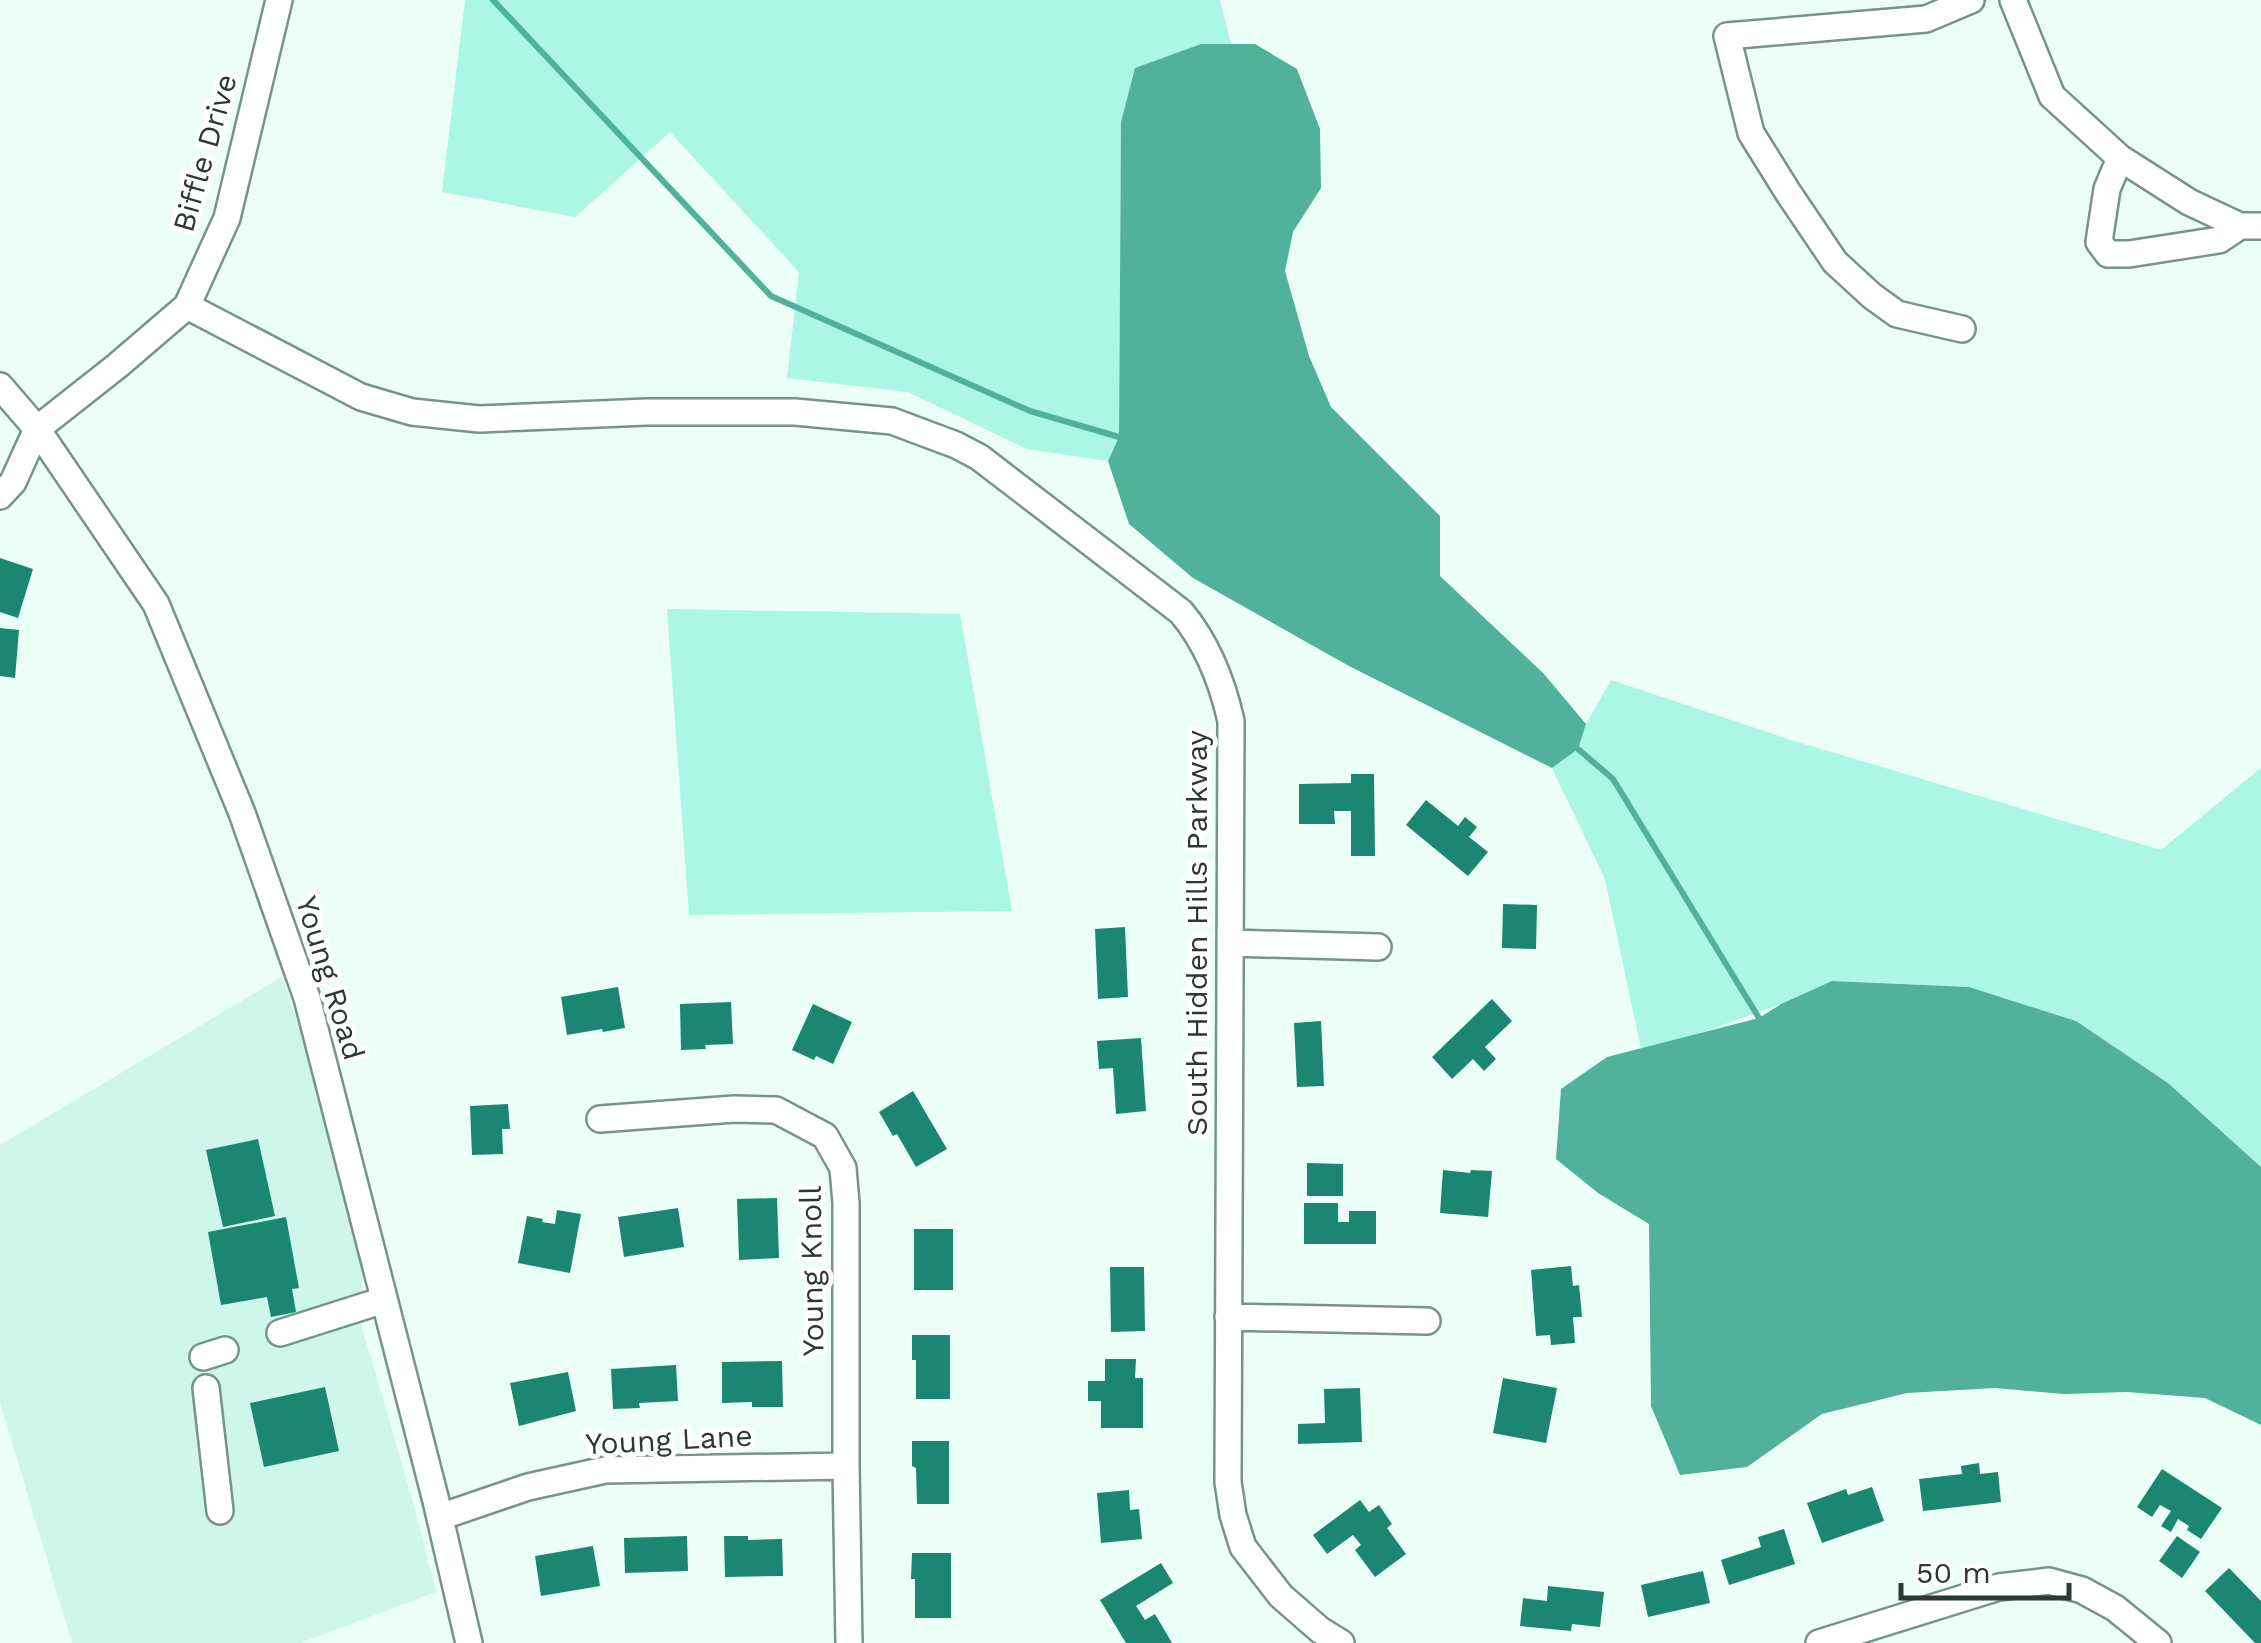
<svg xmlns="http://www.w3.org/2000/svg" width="2261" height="1643" font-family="'Work Sans',sans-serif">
	<rect width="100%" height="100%" fill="#ebfef8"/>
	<path fill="#cef6eb" d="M282,977l80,237v114l49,167 25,97 -136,51h-228l-72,-241v-257z"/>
	<path fill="#abf7e3" d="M465,0h755l11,44h-30l-66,25 -14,53 -2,315 -11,24 -81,-12 -119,-57 -121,-14 12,-106 -129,-140 -95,85 -133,-25z
		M667,609l293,5 52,297 -323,4z
		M1611,680l180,60 370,110 100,-82v399l-93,-84 -92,-62 -107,-34 -137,-6 -51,23 -89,32 -51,13 -36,-170 -53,-111 34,-44z"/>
	<path fill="#51b19b" d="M1201,44h54l42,25 23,60 1,59 -28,44 -8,39 24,85 22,51 109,109v60l103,97 43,51 -8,25 -26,19 -203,-102 -156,-88 -64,-54 -21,-63 11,-24 2,-315 14,-54z
		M1832,981l137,6 107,34 92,62 93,84v258l-56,-27 -78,-6 -63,2 -69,-6 -88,5 -85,21 -75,53 -67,8 -29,-69 -2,-182 -51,-31 -42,-34 5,-70 46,-32 152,-39 22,-14z"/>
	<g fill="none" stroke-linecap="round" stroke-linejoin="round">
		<path stroke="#51b19b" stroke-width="6" d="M493,0l278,296 259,115 89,26
			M1578,749l35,30 146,239"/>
	</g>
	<path fill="#1b8671" d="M0,558l33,11 -15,49 -18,-6z
		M0,628l19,2 -4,48 -15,-2z
		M1351,774h23l1,82h-24v-45h-17l1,13h-36v-40l52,-1z
		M1426,800l32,26 7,-9 12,10 -8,10 19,15 -20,24 -62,-51z
		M1503,904l34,1 -1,44 -34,-1z
		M1125,927l3,70 -30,2 -3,-70z
		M618,987l7,41 -22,4 -1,-3 -35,6 -6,-38z
		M1492,999l20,22 -27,26 11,12 -12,12 -11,-12 -21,20 -20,-22z
		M731,1002l2,42 -28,1 1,4 -25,1 -1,-46z
		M813,1004l39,18 -19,42 -17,-8 -2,4 -22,-10z
		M1321,1021l3,65 -27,1 -3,-64z
		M1141,1038l5,73 -30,3 -3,-46 -14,1 -2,-28z
		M913,1091l34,58 -31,18 -19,-33 -4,2 -14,-24z
		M508,1104l2,25h-8l1,25 -31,1 -2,-49z
		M258,1139l17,77 -52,11 -17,-77z
		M1307,1163l36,1v32h-36z
		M1443,1170l27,3 1,-3 21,1 -4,46 -48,-4z
		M777,1198l2,60 -40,2 -2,-61z
		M1304,1203h34v19h11v-11h27v33h-72z
		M678,1208l6,39 -60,10 -6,-40z
		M557,1210l24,4 -11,59 -52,-10 9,-47 16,3 -1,3 13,2z
		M286,1217l13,71 -7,1 4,23 -25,5 -4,-20 -46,8 -13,-73z
		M914,1229h39v61h-39z
		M1571,1266l2,20 6,-1 3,32h-9l2,26 -24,2 -1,-10 -14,1 -5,-66z
		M1110,1267h34l1,64 -34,1z
		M912,1335h38v64h-34v-39h-4z
		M1105,1359h31l-1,19h8v50h-42v-27h-13v-20h17z
		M782,1361l1,46h-31v-5l-30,1v-41z
		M676,1365l2,36 -39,2 1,5 -27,1 -2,-40z
		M568,1372l8,39 -57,15 -9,-43z
		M1503,1378l54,10 -11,55 -53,-10z
		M325,1387l14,64 -75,16 -14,-64z
		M1360,1388l2,54 -64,2v-20l27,-1 -1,-34z
		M912,1441h37v63h-32l-1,-36 -4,-2z
		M1979,1463l1,11 18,-2 3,30 -78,9 -4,-32 43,-5 -1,-8z
		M2162,1469l60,39 -21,31 -14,-9 2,-4 -11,-7 -7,13 -10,-6 10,-15 -11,-6 -8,12 -15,-10z
		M1872,1487l12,34 -62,22 -15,-40 39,-14 2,6z
		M1129,1490l1,20 9,-1 3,30 -41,4 -4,-50z
		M1360,1500l9,12 10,-7 13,19 -5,4 19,26 -31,23 -20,-27 6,-5 -8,-10 -26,19 -14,-19z
		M1784,1529l11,35 -66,21 -8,-25 40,-13 -3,-10z
		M687,1536l1,35 -63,2 -1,-35z
		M724,1536h24v4l34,-1 1,37 -58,1z
		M2177,1536l23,16 -18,26 -23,-17z
		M593,1546l7,40 -59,10 -6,-40z
		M912,1553h39v65h-36v-39h-4z
		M1161,1563l12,20 -37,23 9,14 10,-6 17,29h-46l-26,-43z
		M2229,1568l32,33v42h-6l-50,-52z
		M1703,1571l7,32 -62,14 -7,-32z
		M1548,1586l56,6 -4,35 -28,-3 -1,7 -51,-5 3,-28 24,3z"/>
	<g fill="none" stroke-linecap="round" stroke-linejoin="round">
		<defs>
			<path id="minor" d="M2013,0l39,96 68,62 69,44 51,24h21
				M2120,158l-13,31 -8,53 9,12h21l90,-14 21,-14
				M187,306l174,91 51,15 67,7 168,-7h148l97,9 64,24 23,12 202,155c26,31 41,69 50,109l-3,761 5,33 10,32 38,49 39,34 21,13
				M1962,329l-65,-15 -25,-18 -37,-34 -46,-68 -38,-61 -24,-97 199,-17 45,-19
				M0,386l37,43 119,175 86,209 65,185 129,503 33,142
				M0,496l13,-14 24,-53 80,-63 70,-60 40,-88 52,-218
				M1230,943l148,4
				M600,1119l134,-10 42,1 49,26 18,32 3,35v263l3,177
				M1228,1317l199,4
				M280,1333l104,-33
				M203,1357l22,-7
				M206,1388l14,123
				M440,1517l88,-30 77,-17 241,-4
				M1819,1643l180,-56 50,-6 33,9 33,18 43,35"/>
		</defs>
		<use href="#minor" stroke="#77948c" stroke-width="30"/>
		<use href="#minor" stroke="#fff" stroke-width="25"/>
	</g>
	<g text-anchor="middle" stroke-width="10" stroke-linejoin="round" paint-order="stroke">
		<g font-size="30" fill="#2b3834" stroke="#fff">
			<text transform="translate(205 153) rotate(-74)" y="10">Biffle Drive</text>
			<text transform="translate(1197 933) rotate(-90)" y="10">South Hidden Hills Parkway</text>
			<text transform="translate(330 978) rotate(73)" y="10">Young Road</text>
			<text transform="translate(812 1271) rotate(-91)" y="10">Young Knoll</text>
			<text transform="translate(669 1440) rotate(-3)" y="10">Young Lane</text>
		</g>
	</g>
	<path d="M1901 1583v15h168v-15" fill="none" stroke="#2b3834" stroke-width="5"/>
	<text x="1916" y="1583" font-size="30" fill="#2b3834" stroke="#ffffff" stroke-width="8" paint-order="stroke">50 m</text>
</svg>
